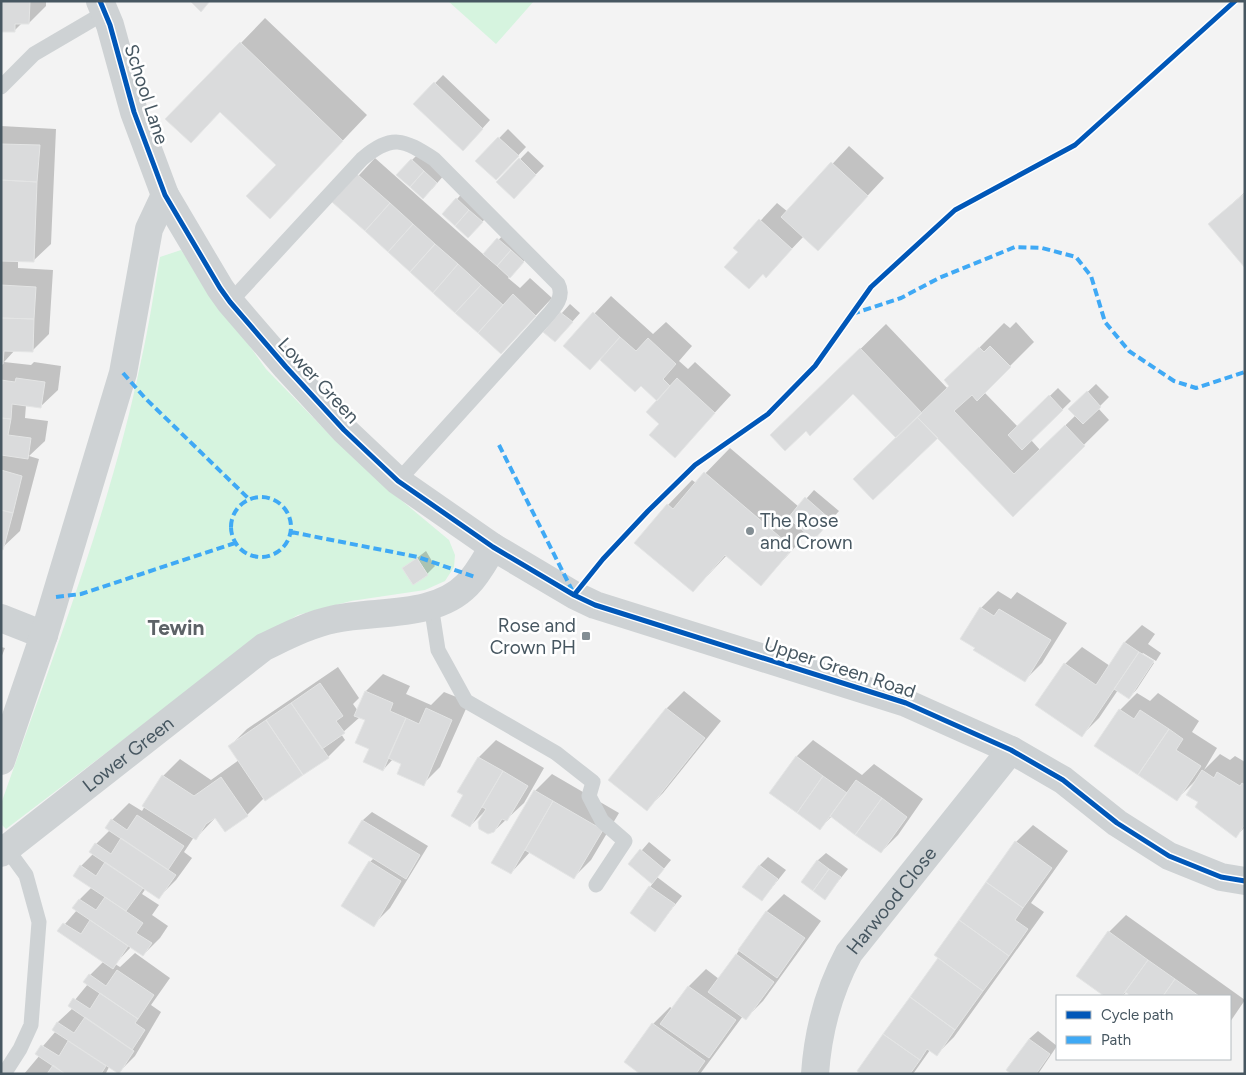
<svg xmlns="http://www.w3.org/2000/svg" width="1246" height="1075" font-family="Figtree,sans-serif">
	<rect width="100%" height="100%" fill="#f3f3f3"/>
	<path fill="#d6f4df" d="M448,1h86l-38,43z
		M181,250l85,119 65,67 64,59 54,45 6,15 -1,12 -9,14 -20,9 -74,11 -53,14 -45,26 -247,188 -5,-5v-20c51,-146 109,-292 140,-443 8,-35 13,-70 19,-104z"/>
	<path fill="#0003" d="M1,1h45v5l-17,17h-7l-8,8z
		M265,18l102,97 -73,77 -53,-149z
		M443,75l47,45 -19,21 -56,-37z
		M1,126l55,3 -5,115 -18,17 -15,-1v8l35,2 -4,64 -17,17 -17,-1 -11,12 27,3 3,-3 27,4 -3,24 -18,17 -14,-2 -1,13 23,3 -3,20 -16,15 10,3 -19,72 -18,17z
		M508,129l18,18 -30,32 -19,-18z
		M849,146l35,32 -66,71 -14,-13 -38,40 -31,-28 42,-45 11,9z
		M528,151l16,15 -30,31 -16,-15z
		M420,152l25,22 -13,15 -20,-29z
		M375,158l109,97 23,-24 24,22 -23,25 12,10 10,-10 22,20 -51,55 -167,-151z
		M465,190l25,23 -13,15 -33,-14z
		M1245,192v74l-35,-42z
		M611,296l42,38 13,-12 26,24 -13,15 9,8 7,-7 36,33 -56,61 -15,-32 -1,-23 -18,-17 -6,6 -35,-32 -36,-12z
		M570,304l10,9 -17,19h-18z
		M1016,322l18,20 -50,50 34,35 40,-39 13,13 -40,39 9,10 36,-35 -6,-6 26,-25 13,13 -11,11 11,12 -96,95 -75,-78 -41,1 -44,-45 -56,18 89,-87 62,65 23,-33 33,-33 6,5z
		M730,448l69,59 15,-17 25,21 -17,19 -14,3 -47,51 -34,-29 -34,36 -25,-86 24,-25 4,3z
		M426,551l9,15 -8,8 -23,-6z
		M998,591l13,8 6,-7 50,31 -25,40 -17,17 -44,-72z
		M1142,625l13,9 -7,10 13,9 -5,8 -13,-8 -2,2 13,8 -17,26 -8,9 -11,-8 -19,28 -17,17 -17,-71 17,-17 28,19 15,-24z
		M1,647l4,1 -4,10z
		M338,667l21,31 -6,6 5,7 8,-20 17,-17 27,12 -4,8 25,11 13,-13 25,10 -29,65 -17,17 -20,-21 -10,-4 -10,11 -13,-21 -3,-29 -7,-3 -19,17 4,6 -17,17 -63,40 -18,18 -22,15 -9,-13 -20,21 -2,-1 -10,15 8,6 -16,22 -17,17 -13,-9 -4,6 17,11 -7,10 16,11 -8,12 -17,17 -12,-8 -16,17 5,3 15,-14 35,25 -19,27 10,7 -26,44 -17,17 -9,-6 -3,6 1,1h-83l16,-19 -3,-2 19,-22 -3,-2 5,-7 15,-14 -3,-2 18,-22 2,-9 14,-14 -45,-30 18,-21 -3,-2 6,-9 12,-12 -11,-21 13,-13 2,-9 14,-14 2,-10 17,-17 13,8 21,-35 17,-17 31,21 28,-20 -9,-14 17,-17z
		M684,691l37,30 -58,72 -17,17 -36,-30 57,-72z
		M1137,693l13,8 8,-8 41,28 -7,11 25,16 -13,22 16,-16 10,6 5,-4 10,6v65l-9,9 -37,-34 -4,-21 -18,18 -57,-89z
		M496,740l48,28 -20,35 -30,28 -9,-20 -15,15 -6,-31 -5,-3 20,-35z
		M813,740l49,35 12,-11 49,35 -25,36 -17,17 -49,-36 -12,12 -24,-71z
		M552,774l67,39 -28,47 -17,17 -44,-25 -19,21 24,-82z
		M372,812l56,34 -38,62 -17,17 -3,-63 4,-4 -24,-15 13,-23z
		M1033,825l35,26 -37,52 13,9 -90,125 -17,17 -7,-4 -17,24h-50l-4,-3 81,-113 76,-116z
		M649,842l22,18 -14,17 25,19 -27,34 -24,-17 22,-30 -23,-19z
		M826,853l22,16 -23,29 -8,-37z
		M768,857l18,13 -24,30 -3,-34z
		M784,894l37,27 -58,80 -17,17 -3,-2 -43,58h-60l13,-50 17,-17 3,2 16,-23 17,-17 13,10 48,-68z
		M1126,915l119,85 -15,22v-26h-97l-6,-4 -5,4h-15l-29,-20 31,-44z
		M1038,1031l19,15 -19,28h-24l15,-35z"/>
	<path fill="#dadbdc" stroke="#e4e5e5" d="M2,1h28l-1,23h-14v8h-14z
		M190,1h20l-9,11z
		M240,42l103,99 -73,78 -24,-23 30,-31 -56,-53 -29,31 -26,-24z
		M434,82l49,47 -20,22 -50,-47z
		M498,137l21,19 -23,24 -21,-19z
		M1,144l39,1 -3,37 -36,-2z
		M519,158l17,17 -22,24 -18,-17z
		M411,159l13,12 -14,16 -14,-12z
		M831,162l37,34 -50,55 -37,-34z
		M424,171l13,12 -14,16 -13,-12z
		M357,174l33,29 -25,28 -33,-29z
		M1,180l36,2 -3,80 -33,-1z
		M1245,193v75l-37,-44z
		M456,198l13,12 -14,16 -13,-12z
		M390,203l23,21 -25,28 -23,-21z
		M469,210l14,12 -15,16 -13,-12z
		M759,219l33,30 -26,29 -3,-4 -14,15 -25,-22 14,-15 -5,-4z
		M413,224l22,20 -25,28 -22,-20z
		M497,238l14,12 -14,16 -14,-12z
		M435,244l23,20 -25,29 -23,-21z
		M511,250l13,12 -14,16 -13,-12z
		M458,264l23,21 -26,28 -22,-20z
		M1,285l35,2 -2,32 -33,-1z
		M481,285l22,20 -25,28 -23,-20z
		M513,294l23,22 -35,38 -23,-21z
		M560,312l13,10 -18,20 -12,-10z
		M593,312l27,25 -30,33 -27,-24z
		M1,318l33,1 -1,33 -29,-1 -1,13h-2z
		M620,337l16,14 12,-13 28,26 -13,15 7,7 -13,15 -16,-15 -6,6 -35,-32z
		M990,346l21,21 -34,34 -5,-6 -18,16 60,63 51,-49 20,21 -72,71 -96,-100 32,-31 -5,-6 35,-33 5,5z
		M860,348l62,65 -26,25 -43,-44 -43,42 -4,-5 -21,20 -15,-16z
		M16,378l29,4 -4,26 -29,-4 -1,15 -10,-1v-38l14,2z
		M677,378l38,35 -40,45 -26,-23 10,-11 -13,-12z
		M1087,391l14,16 -18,17 -15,-15z
		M1049,395l14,15 -41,40 -14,-15z
		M917,417l21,21 -65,62 -20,-21z
		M1,418l10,1 -3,16 23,3 -3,21 -27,-4z
		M1,470l21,6 -9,37 -12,-3z
		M704,472l89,76 -32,38 -36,-31 -32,37 -59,-49 33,-39 6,5z
		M805,497l26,23 -17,20 -26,-22z
		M1,510l12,3 -10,37 -2,-1z
		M417,558l11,17 -15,10 -11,-17z
		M980,607l14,9 5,-7 52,31 -26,42 -52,-32 2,-2 -15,-9z
		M1124,642l15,10 -57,85 -47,-32 29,-42 32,22z
		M1139,652l15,9 -25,38 -15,-10z
		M320,683l23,33 -7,5 9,12 -23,16 -31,-46z
		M365,691l28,12 -3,8 16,7 -23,53 -20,-9 6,-13 -14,-6 10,-23 -11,-4z
		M291,703l38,55 -26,17 -37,-55z
		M426,708l26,12 -28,66 -27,-12 4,-10 -13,-6 18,-40 13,6z
		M666,708l39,30 -58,73 -39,-31z
		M1119,709l15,10 6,-9 29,19 -31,46 -44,-29z
		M266,720l37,55 -38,26 -37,-55z
		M1169,729l14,10 -7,11 25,16 -24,35 -39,-26z
		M796,756l27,20 -26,37 -28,-20z
		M478,757l25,14 -33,56 -19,-11 12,-21 -6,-3z
		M1202,770l12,8 3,-6 23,14 2,-3 3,2v39l-9,14 -41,-31 3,-5 -12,-7z
		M503,771l25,15 -21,35 -5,-2 -8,13 -6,2 -9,-5 -1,-7 8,-13 -4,-2z
		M162,775l32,21 27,-19 27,39 -23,16 -10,-14 -9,6 -10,16 -54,-34z
		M823,776l24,17 -27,37 -23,-17z
		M856,780l26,18 -27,37 -25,-19z
		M534,790l19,11 -42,73 -20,-11z
		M882,798l25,19 -26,36 -26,-18z
		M553,801l50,29 -29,49 -49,-29z
		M137,815l47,31 -16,24 -63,-42 6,-9 16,11z
		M362,820l58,35 -14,24 -58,-36z
		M121,838l55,37 -17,24 -70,-47 6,-9 16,11z
		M1015,841l37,27 -29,40 -37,-26z
		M640,849l24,20 -12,15 -24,-20z
		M817,860l12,9 -16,22 -12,-9z
		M369,861l32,20 -27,46 -33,-21z
		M105,862l38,26 -17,23 -53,-35 7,-11 16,11z
		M759,865l19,14 -16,22 -20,-14z
		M829,869l12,8 -16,23 -12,-9z
		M986,882l37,26 -8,12 13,9 -19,27 -50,-36z
		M649,886l26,18 -20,28 -25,-19z
		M105,897l38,26 -7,10 16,10 -9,13 -71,-48 7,-9 17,11z
		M766,911l39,27 -28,40 -39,-28z
		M90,920l38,26 -15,23 -56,-38 6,-8 18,11z
		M959,920l50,36 -26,35 -49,-36z
		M1108,931l40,29 -26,36h-18l-28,-20z
		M736,954l38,28 -28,38 -38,-28z
		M938,958l45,33 -28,39 -45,-33z
		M1148,960l27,19 -12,17h-32l-6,-4z
		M117,970l37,25 -16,24 -55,-37 6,-8 17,12z
		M1175,979l24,17h-36z
		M688,986l48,34 -27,38 -49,-34z
		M100,993l38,26 -3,4 10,7 -13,20 -64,-44 5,-8 17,11z
		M910,997l45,33 -18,26 -10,-7 -7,11 -37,-26z
		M85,1017l49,34 -15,23 -67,-44 5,-8 17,11z
		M652,1023l53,38 -9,13h-56l-16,-12z
		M883,1034l37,26 -10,14h-49l-4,-3z
		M1029,1039l21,15 -14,20h-25l-5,-4z
		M68,1041l38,25 -5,8h-36l-30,-20 6,-9 18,11z
		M53,1065l12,9h-18z"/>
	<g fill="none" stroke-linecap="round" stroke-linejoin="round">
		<path stroke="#ced2d4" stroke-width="15" d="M1,87l33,-33 70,-41
			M230,302l132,-143c30,-25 41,-20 72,0l124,125c8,15 -7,27 -17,39l-143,158
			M431,605l7,45 28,51 90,52 37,29 -4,14 13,25 23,20 -29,44
			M4,1074l16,-25 11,-24 8,-103 -13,-47 -19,-26"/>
		<g stroke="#ced2d4" stroke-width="28">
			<path d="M100,1l10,24 24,87 31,83 55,93 10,14 56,65 58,63 54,51 95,66 81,48 21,10 311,98 105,47 52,30 54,43 52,33 52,21 24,4"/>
			<path d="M1,618l43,17"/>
			<path d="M1,761l43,-126 79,-262 26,-144 16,-34"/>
			<path id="s1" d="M1,853l263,-206c23,-11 46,-23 71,-28 42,-9 100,-1 132,-34 11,-11 18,-25 26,-38"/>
			<path id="s2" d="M815,1074c3,-44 13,-82 34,-121l162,-203"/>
		</g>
		<path stroke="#3fa9f5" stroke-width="4" stroke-dasharray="8 4" stroke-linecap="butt" d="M852,314l49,-16 38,-20 76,-31 27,1 34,9 15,19 14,46 24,29 45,30 22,7 49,-16
			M123,373l22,25 104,101
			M499,445l74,147
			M231 527a30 30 0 1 1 60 0a30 30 0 1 1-60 0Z
			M291,532l127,25 57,20
			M56,597l25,-3 154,-51"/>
		<defs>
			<path id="cycleway" d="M100,1l10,24 24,87 31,83 55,93 10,14 56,65 58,63 54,51 95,66 81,48 21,10 311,98 105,47 52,30 54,43 52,33 52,21 24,4
				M574,595l29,-36 45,-48 47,-46 73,-51 47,-48 56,-79 84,-77 120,-65 160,-144"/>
		</defs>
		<use href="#cycleway" stroke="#fff" stroke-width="8"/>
		<use href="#cycleway" stroke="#0057b8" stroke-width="5"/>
	</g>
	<g fill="#838e94" stroke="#fff" stroke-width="2">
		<circle cx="750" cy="531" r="5"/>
		<rect x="581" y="631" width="10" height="10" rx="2.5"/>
	</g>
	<g text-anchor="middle" stroke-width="5" stroke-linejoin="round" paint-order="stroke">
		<g font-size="19" fill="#475761" stroke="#fff">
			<text transform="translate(147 94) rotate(72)" y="7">School Lane</text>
			<text transform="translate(319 380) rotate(47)" y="7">Lower Green</text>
			<text transform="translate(840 667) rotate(18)" y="7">Upper Green Road</text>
			<text dy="7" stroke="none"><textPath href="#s1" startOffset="161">Lower Green</textPath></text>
			<text dy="7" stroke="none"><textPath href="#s2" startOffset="194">Harwood Close</textPath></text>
		</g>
		<g font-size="19" fill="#475761" stroke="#fff" text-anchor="start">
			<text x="760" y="527">The Rose<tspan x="760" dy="22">and Crown</tspan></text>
			<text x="576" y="632" text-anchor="end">Rose and<tspan x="576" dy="22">Crown PH</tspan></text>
		</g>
		<g font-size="21" font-weight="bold" fill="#5d6267" stroke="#fff">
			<text x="176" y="635">Tewin</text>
		</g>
	</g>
	<rect width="1246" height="1075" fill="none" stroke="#475761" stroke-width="5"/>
	<rect x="1056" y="995" width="175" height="65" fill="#ffffff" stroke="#b5bcc0"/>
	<rect x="1066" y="1011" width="25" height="8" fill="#0057b8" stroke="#b5bcc0"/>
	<text x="1101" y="1020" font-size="15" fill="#475761">Cycle path</text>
	<rect x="1066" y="1036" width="25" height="8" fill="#3fa9f5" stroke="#b5bcc0"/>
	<text x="1101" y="1045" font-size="15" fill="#475761">Path</text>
</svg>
